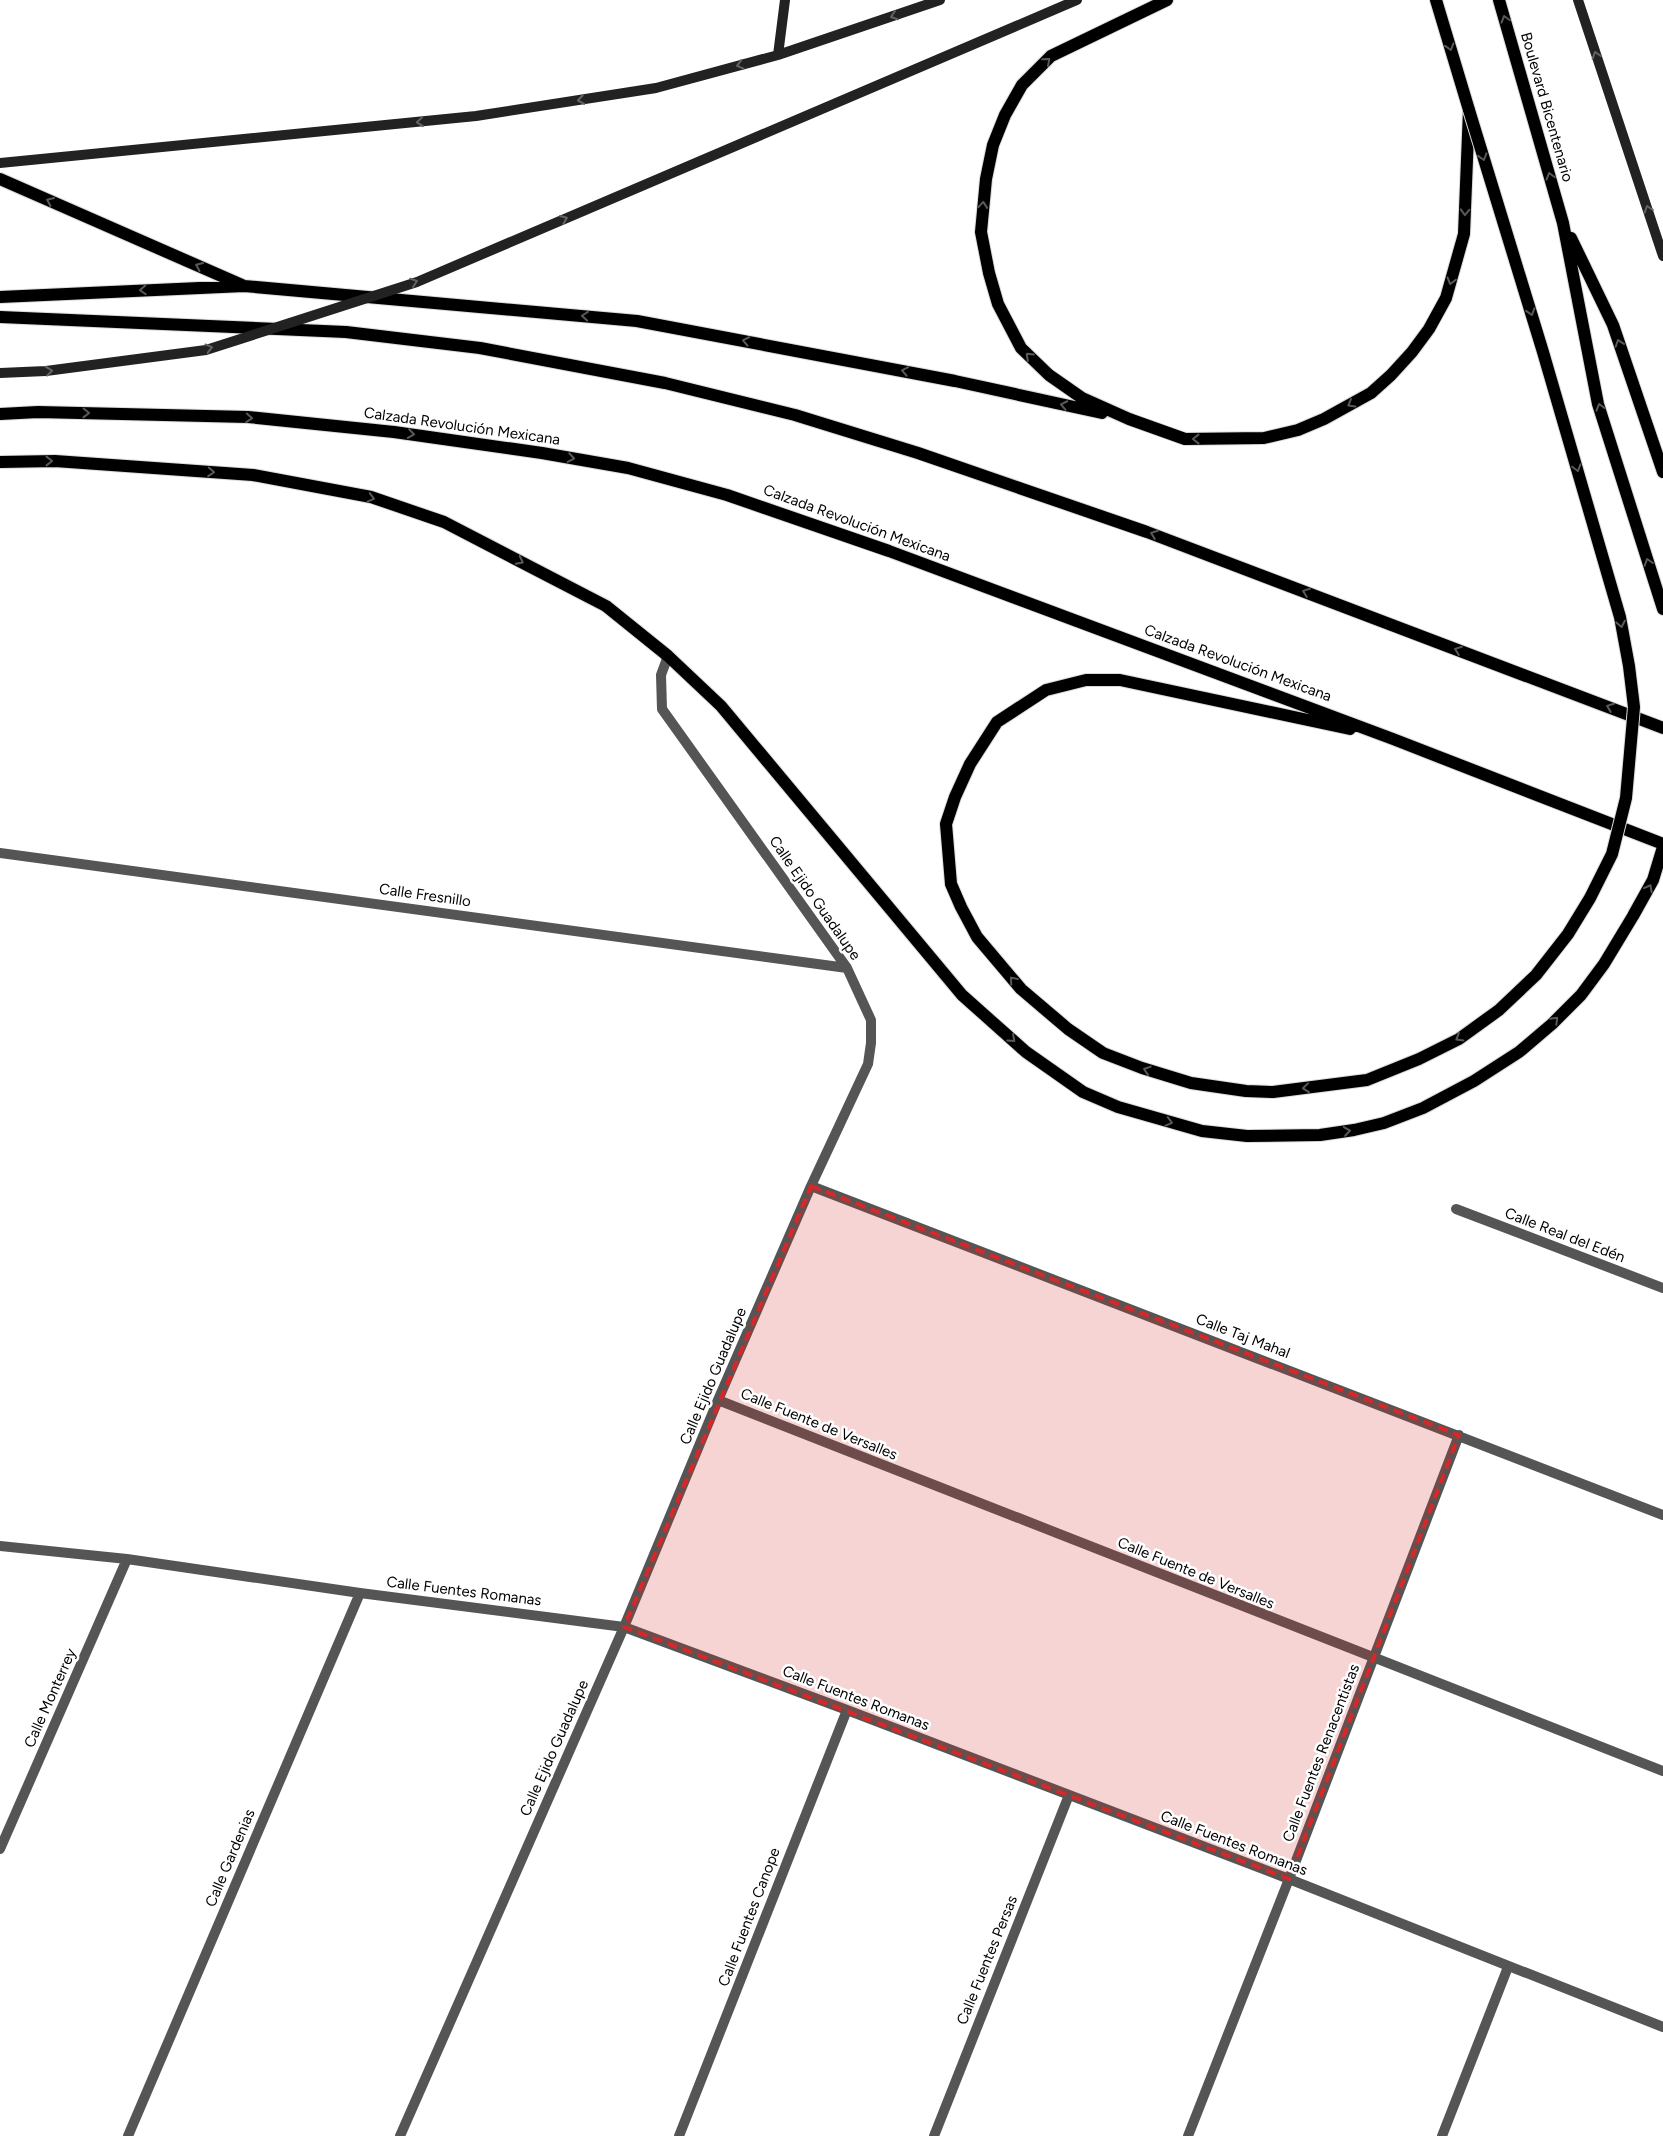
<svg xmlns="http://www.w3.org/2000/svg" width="1663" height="2136" font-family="Figtree,sans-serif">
	<rect width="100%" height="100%" fill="#fff"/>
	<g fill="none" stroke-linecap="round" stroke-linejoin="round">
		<defs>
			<path id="primary" d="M1167,0l-116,56 -29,29 -17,30 -12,30 -7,34 -5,53 8,41 9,31 23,44 28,27 33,23 47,21 56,20 79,-1 34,-8 26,-11 47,-26 20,-18 21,-23 17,-23 17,-31 18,-64 5,-124 -33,-110
				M1499,0l64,223 35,181 65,205
				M0,179l242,106
				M1571,238l42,87 50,147
				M0,297l244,-11 393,35 318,60 147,32
				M0,317l346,15 134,16 185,35 130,32 123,38 229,79 516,196
				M0,414l38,-2 210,5 146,15 148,21 86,15 99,27 162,56 504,188 270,105
				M0,462l55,-1 198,14 118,22 73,25 162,84 62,50 53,50 241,289 64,57 57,40 35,15 84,24 45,5 73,-1 34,-5 30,-7 39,-15 51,-27 45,-29 33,-28 29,-29 23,-31 29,-48 20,-36 10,-33
				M1350,729l-230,-49h-34l-40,10 -49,32 -27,42 -15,33 -9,27 5,60 10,23 16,30 44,52 47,40 35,24 39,15 49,15 55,8 27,1 94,-12 52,-21 40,-20 40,-29"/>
		</defs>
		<use href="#primary" stroke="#dbdbdb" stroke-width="14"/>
		<path stroke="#555" stroke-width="10" d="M0,853l847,115
			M811,1186l852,329
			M1456,1209l207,79
			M718,1400l945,371
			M0,1546l127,13 233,34 264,34 223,83 442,169 374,148
			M0,1849l127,-290
			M128,2136l232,-543
			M400,2136l224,-509 94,-227 93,-214 57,-122 3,-21v-23l-24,-52 -185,-259 -1,-34 7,-19
			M679,2136l168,-426
			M934,2136l135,-341
			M1188,2136l101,-257 170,-444
			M1442,2136l66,-169"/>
		<path stroke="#222" stroke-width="10" d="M1578,0l85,256
			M778,55l7,-55
			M0,163l476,-47 180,-28 122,-33 162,-55"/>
		<use href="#primary" stroke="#000" stroke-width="12"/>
		<defs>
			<path id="primary-bridge" d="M1469,110l74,242 77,265 9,49 5,41 -8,91 -14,56 -22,44 -22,36 -32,41 -37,35"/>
		</defs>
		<use href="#primary-bridge" stroke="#dbdbdb" stroke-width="14" stroke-linecap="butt"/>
		<path stroke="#222" stroke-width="10" d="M0,373l46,-2 160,-21 211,-68 660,-282"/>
		<use href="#primary-bridge" stroke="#000" stroke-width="12"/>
	</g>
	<defs><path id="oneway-chevron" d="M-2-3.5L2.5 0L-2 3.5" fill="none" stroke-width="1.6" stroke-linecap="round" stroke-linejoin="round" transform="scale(1.25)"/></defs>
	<g stroke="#646464">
		<use href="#oneway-chevron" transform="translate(894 16) rotate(161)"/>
		<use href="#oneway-chevron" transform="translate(1596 55) rotate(-108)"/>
		<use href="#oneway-chevron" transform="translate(740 65) rotate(165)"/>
		<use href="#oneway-chevron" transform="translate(581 100) rotate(170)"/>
		<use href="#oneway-chevron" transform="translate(420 122) rotate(174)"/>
		<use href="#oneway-chevron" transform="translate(1648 209) rotate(-108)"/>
		<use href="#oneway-chevron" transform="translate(564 219) rotate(-23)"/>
		<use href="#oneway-chevron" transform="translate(414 282) rotate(-19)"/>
		<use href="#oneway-chevron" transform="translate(209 348) rotate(-15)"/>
		<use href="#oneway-chevron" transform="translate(49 371) rotate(-6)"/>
	</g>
	<g stroke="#595959">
		<use href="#oneway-chevron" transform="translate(1505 19) rotate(-106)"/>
		<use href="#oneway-chevron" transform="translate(1450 47) rotate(73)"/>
		<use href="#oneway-chevron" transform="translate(1047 61) rotate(-41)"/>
		<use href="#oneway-chevron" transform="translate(1483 157) rotate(73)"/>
		<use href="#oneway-chevron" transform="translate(1550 176) rotate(-106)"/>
		<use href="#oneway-chevron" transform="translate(50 201) rotate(-156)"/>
		<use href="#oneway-chevron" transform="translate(983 205) rotate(-85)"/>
		<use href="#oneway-chevron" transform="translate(1465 212) rotate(92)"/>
		<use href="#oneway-chevron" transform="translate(199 266) rotate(-156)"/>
		<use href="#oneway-chevron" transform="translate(1451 281) rotate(106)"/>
		<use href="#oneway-chevron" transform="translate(143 290) rotate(177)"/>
		<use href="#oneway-chevron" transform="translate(1531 312) rotate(73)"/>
		<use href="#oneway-chevron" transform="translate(585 316) rotate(-175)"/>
		<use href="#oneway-chevron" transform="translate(746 341) rotate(-169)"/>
		<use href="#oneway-chevron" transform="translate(1619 343) rotate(-109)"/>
		<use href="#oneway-chevron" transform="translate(1029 356) rotate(-137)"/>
		<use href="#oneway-chevron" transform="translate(905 371) rotate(-169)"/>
		<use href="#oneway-chevron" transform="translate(1351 404) rotate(150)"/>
		<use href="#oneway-chevron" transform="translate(1064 405) rotate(-168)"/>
		<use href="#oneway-chevron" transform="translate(1600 407) rotate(-106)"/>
		<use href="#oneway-chevron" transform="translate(86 413) rotate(1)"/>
		<use href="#oneway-chevron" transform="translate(249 418) rotate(4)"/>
		<use href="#oneway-chevron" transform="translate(411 434) rotate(8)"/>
		<use href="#oneway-chevron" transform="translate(1196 439) rotate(180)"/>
		<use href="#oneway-chevron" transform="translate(571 458) rotate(10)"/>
		<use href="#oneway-chevron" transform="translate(49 461)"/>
		<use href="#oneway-chevron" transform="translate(1577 468) rotate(74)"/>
		<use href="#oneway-chevron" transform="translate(211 472) rotate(4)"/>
		<use href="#oneway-chevron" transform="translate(371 498) rotate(15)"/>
		<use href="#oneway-chevron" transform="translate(1154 534) rotate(-159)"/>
		<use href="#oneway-chevron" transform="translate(520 561) rotate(27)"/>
		<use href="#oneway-chevron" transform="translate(1648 562) rotate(-108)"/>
		<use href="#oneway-chevron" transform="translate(1306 592) rotate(-159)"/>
		<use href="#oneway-chevron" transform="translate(1621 624) rotate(79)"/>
		<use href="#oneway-chevron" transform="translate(1458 650) rotate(-159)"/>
		<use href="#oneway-chevron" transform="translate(1610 707) rotate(-159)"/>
		<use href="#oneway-chevron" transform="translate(1649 888) rotate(-61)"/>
		<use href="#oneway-chevron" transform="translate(1013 980) rotate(-130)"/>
		<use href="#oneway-chevron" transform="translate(1555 1020) rotate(-45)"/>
		<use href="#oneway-chevron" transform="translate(1459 1038) rotate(149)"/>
		<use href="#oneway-chevron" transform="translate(1012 1039) rotate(42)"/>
		<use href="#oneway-chevron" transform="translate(1147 1070) rotate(-162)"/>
		<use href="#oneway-chevron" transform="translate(1306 1088) rotate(174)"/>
		<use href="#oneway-chevron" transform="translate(1169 1122) rotate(15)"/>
		<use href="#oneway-chevron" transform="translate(1347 1131) rotate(-9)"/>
	</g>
	<path fill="#d62828" fill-opacity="0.2" stroke="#d62828" stroke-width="4" stroke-dasharray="10 6" stroke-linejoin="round" d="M811,1186l648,249 -170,444 -665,-252z"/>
	<g text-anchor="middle" stroke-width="5" stroke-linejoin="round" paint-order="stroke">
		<g font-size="15" fill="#000" stroke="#fff">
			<text transform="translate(1547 107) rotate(74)" y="5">Boulevard Bicentenario</text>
			<text transform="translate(462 426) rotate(8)" y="5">Calzada Revolución Mexicana</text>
			<text transform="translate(857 523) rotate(20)" y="5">Calzada Revolución Mexicana</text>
			<text transform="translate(1238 663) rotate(20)" y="5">Calzada Revolución Mexicana</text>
			<text transform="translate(425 895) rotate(8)" y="5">Calle Fresnillo</text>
			<text transform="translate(815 898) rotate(55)" y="5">Calle Ejido Guadalupe</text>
			<text transform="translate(1565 1235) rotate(21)" y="5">Calle Real del Edén</text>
			<text transform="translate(1243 1336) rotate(21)" y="5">Calle Taj Mahal</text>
			<text transform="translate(713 1376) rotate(-67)" y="5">Calle Ejido Guadalupe</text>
			<text transform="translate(819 1424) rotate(22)" y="5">Calle Fuente de Versalles</text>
			<text transform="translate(1196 1573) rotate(22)" y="5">Calle Fuente de Versalles</text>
			<text transform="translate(464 1591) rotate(7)" y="5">Calle Fuentes Romanas</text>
			<text transform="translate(50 1698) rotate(-66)" y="5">Calle Monterrey</text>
			<text transform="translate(856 1698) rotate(21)" y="5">Calle Fuentes Romanas</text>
			<text transform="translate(554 1748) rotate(-66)" y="5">Calle Ejido Guadalupe</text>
			<text transform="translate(1321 1753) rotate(-69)" y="5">Calle Fuentes Renacentistas</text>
			<text transform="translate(1234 1843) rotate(21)" y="5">Calle Fuentes Romanas</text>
			<text transform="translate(230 1858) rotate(-67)" y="5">Calle Gardenias</text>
			<text transform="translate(749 1917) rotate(-69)" y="5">Calle Fuentes Canope</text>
			<text transform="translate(987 1960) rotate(-68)" y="5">Calle Fuentes Persas</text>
		</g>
	</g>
</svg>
